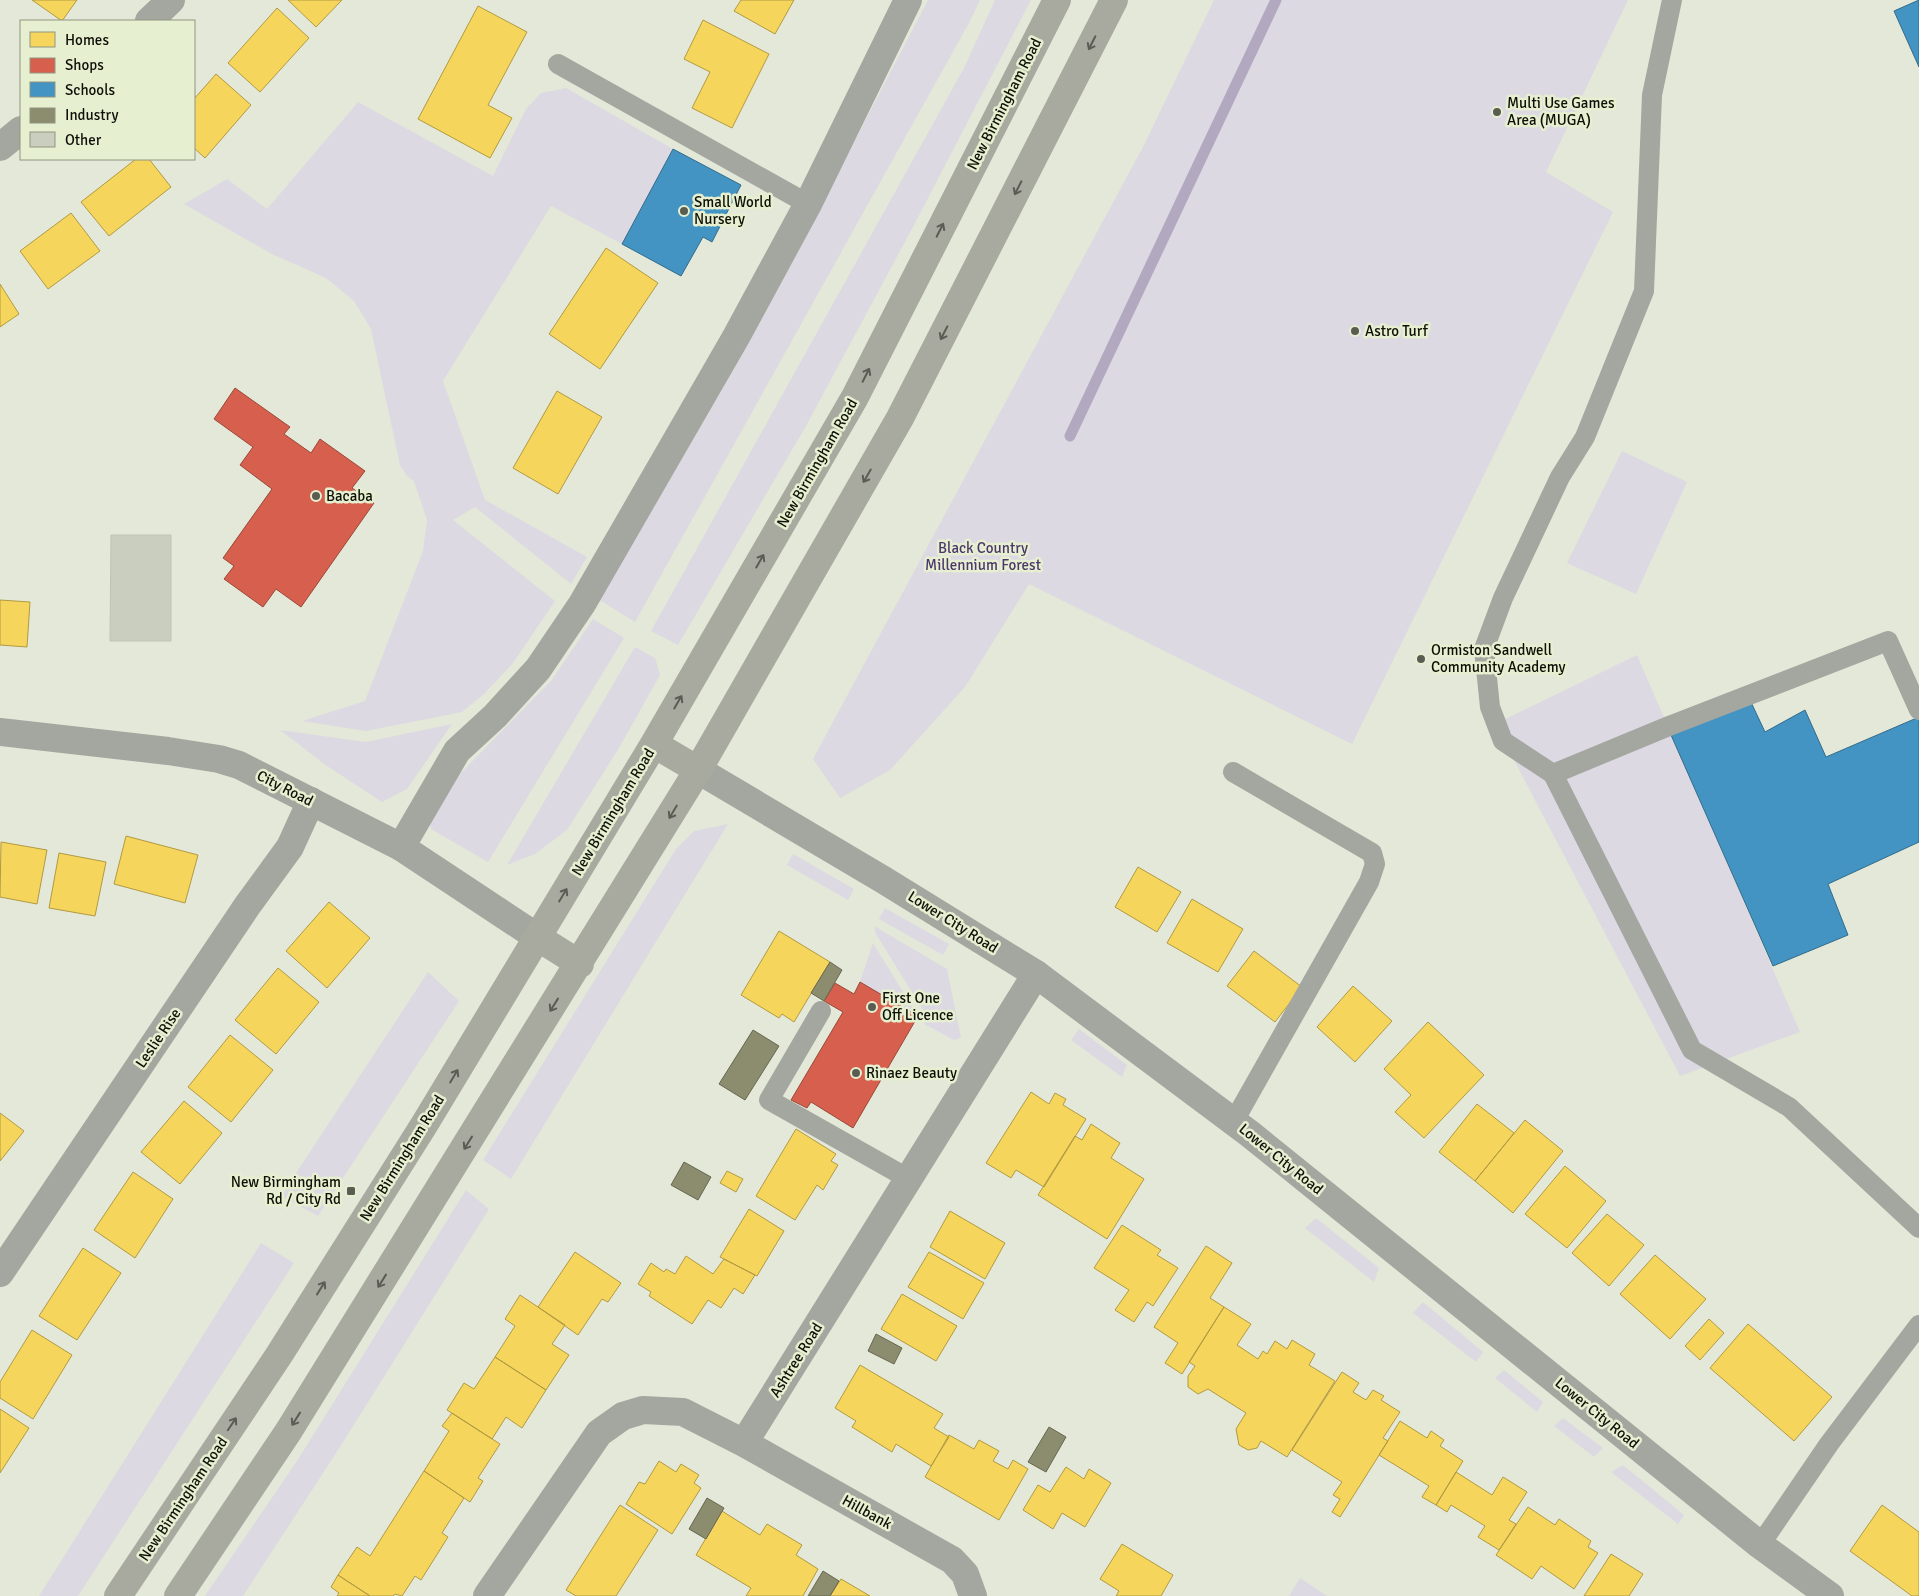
<svg xmlns="http://www.w3.org/2000/svg" width="1919" height="1596" font-family="Signika,sans-serif">
	<rect width="100%" height="100%" fill="#e4e8d8"/>
	<path fill="#dcd9e2" d="M928,0h52l-11,23 -334,599 -37,-23 179,-309z
		M995,0h36l-118,227 -107,199 -128,219 -27,-14 313,-563z
		M1214,0h414l-82,172 67,40 -261,532 -323,-160 -64,103 -75,83 -50,28 -27,-39 331,-614z
		M566,88l107,61 -51,95 -71,-38 -108,175 42,119 102,57 -16,27 -96,-77 -22,13 102,81 -42,62 -29,31 -22,18 -96,19 -64,-10 63,-20 58,-150 4,-31 -13,-39 -7,-5 -7,-11 -29,-136 -17,-28 -28,-23 -54,-24 -88,-50 43,-25 40,30 91,-107 135,74 33,-67 15,-16z
		M1622,451l65,31 -51,112 -69,-31z
		M593,619l31,19 -136,224 -57,-33 -2,-10 23,-37 99,-101z
		M635,647l20,11 5,17 -41,73 -52,82 -32,24 -28,11z
		M1637,655l163,377 -120,44 -185,-352z
		M452,724l-45,65 -25,13 -55,-36 -47,-36 86,12z
		M728,824l-217,355 -28,-19 193,-311 18,-18z
		M793,854l61,35 -6,11 -61,-35z
		M885,908l64,36 -6,11 -64,-36z
		M874,926l73,43 14,69 -7,2 -30,-16 4,-6 -52,-84z
		M873,943l45,73 -58,-34z
		M428,972l31,29 -141,215 -37,-20z
		M1079,1029l48,36 -5,12 -51,-37z
		M466,1190l23,19 -149,238 -97,149h-38l92,-135z
		M1316,1218l63,50 -5,14 -69,-54z
		M261,1243l33,20 -216,333h-39z
		M1423,1302l60,50 -7,10 -63,-49z
		M1504,1370l39,32 -6,10 -42,-34z
		M1563,1418l40,30 -9,9 -40,-31z
		M1623,1465l61,50 -6,9 -67,-52z
		M1300,1578l27,18h-38z"/>
	<path fill="#f6d55c" stroke="#b09a42" d="M32,0h45l-15,21z
		M288,0h54l-26,27z
		M741,0h53l-19,34 -41,-23z
		M478,6l49,26 -39,73 24,13 -22,40 -72,-39z
		M277,8l32,30 -49,54 -32,-29z
		M703,20l66,34 -37,74 -40,-20 18,-36 -26,-13z
		M216,74l35,31 -46,53 -11,-10v-49z
		M136,159h13l22,28 -62,49 -28,-34z
		M71,213l29,38 -52,38 -28,-38z
		M606,248l52,35 -58,86 -51,-35z
		M0,284l19,30 -19,13z
		M557,391l45,26 -44,77 -45,-26z
		M0,600l30,2 -3,45 -27,-2z
		M126,836l72,19 -13,48 -71,-19z
		M1,842l46,8 -10,54 -37,-7z
		M59,853l47,9 -11,54 -46,-8z
		M1138,867l43,25 -24,40 -42,-25z
		M1192,899l51,30 -25,43 -51,-29z
		M329,902l41,36 -43,50 -41,-37z
		M779,931l51,31 -36,60 -12,-8 -3,4 -38,-23z
		M1254,951l48,36 -27,35 -48,-36z
		M278,968l41,34 -43,52 -41,-34z
		M1353,986l39,35 -37,41 -38,-35z
		M1428,1022l56,53 -60,63 -29,-26 16,-17 -27,-26z
		M230,1035l43,35 -42,52 -43,-35z
		M1031,1092l18,12 6,-11 11,6 -3,6 23,14 -42,68 -28,-17 -5,8 -25,-15z
		M184,1101l38,32 -42,51 -39,-32z
		M1477,1104l37,29 -39,48 -36,-29z
		M0,1113l24,18 -24,30z
		M1525,1120l38,31 -50,62 -38,-32z
		M1091,1124l29,19 -9,15 33,21 -37,60 -69,-44 37,-59 7,4z
		M796,1129l40,25 -5,7 7,4 -15,25 -6,-5 -22,35 -39,-24z
		M1565,1166l41,35 -39,47 -42,-34z
		M727,1171l16,8 -7,13 -16,-9z
		M133,1172l40,27 -38,59 -41,-28z
		M749,1209l35,22 -27,45 -37,-19z
		M950,1211l55,32 -20,36 -55,-32z
		M1607,1214l37,31 -35,41 -37,-33z
		M1122,1225l39,25 -4,5 21,13 -25,38 -6,-4 -13,20 -19,-12 14,-20 -35,-22z
		M1206,1246l26,17 -22,35 14,9 -42,67 -17,-11 13,-20 -24,-16z
		M83,1248l38,25 -44,67 -38,-24z
		M575,1252l46,31 -13,19 -6,-3 -24,36 -40,-28z
		M929,1252l55,31 -21,36 -55,-32z
		M1655,1255l51,44 -36,40 -50,-45z
		M686,1256l27,18 11,-15 31,16 -12,19 -9,-6 -13,20 -13,-8 -16,24 -43,-28 2,-4 -13,-8 13,-21 13,9 2,-3 9,5z
		M902,1294l55,32 -21,35 -55,-32z
		M520,1295l45,30 -13,19 17,11 -23,35 -51,-33 20,-31 -10,-7z
		M1224,1307l27,17 -14,21 21,14 5,-8 4,3 8,-13 12,8 5,-9 23,14 -6,11 26,16 -48,76 -26,-16 -4,7 -9,2 -9,-5 -3,-16 10,-16 -38,-24 -10,5 -10,-7v-11l7,-10 -6,-4z
		M1709,1319l15,14 -24,27 -15,-14z
		M1748,1324l84,73 -38,44 -84,-73z
		M32,1330l40,25 -39,64 -33,-21v-16z
		M495,1357l51,33 -24,38 -16,-11 -14,22 -45,-29 17,-27 10,6z
		M860,1365l83,49 -9,14 15,9 -18,29 -35,-22 -4,8 -40,-25 4,-6 -21,-13z
		M1342,1372l17,11 -6,9 13,8 7,-10 11,6 -3,4 19,12 -17,26 5,3 -48,76 -8,-5 8,-13 -7,-4 9,-13 -50,-32z
		M0,1409l29,19 -29,45z
		M452,1413l48,31 -22,34 5,3 -13,21 -46,-31 25,-40 -7,-5z
		M1400,1421l27,17 4,-7 13,9 -4,6 23,15 -27,44 -14,-8 7,-11 -50,-31z
		M949,1435l25,14 5,-9 20,11 -6,10 15,8 5,-9 15,9 -29,51 -74,-43z
		M659,1461l17,11 5,-8 18,11 -5,8 7,5 -29,46 -46,-30 13,-22 6,2z
		M1066,1467l18,12 5,-10 22,14 -26,44 -23,-14 -9,16 -30,-19 15,-25 12,7z
		M424,1471l40,27 -22,35 6,4 -27,43 -6,-4 -13,20 -7,-2 -2,2h-23l-32,-21 19,-28 13,9z
		M1456,1472l36,23 11,-18 24,15 -18,28 7,4 -17,26 -21,-13 7,-11 -34,-21 -4,7 -11,-7z
		M620,1505l38,25 -42,66h-40l-10,-6z
		M1882,1505l37,27v64h-7l-62,-45z
		M1528,1507l27,18 4,-6 32,22 -3,6 10,6 -24,36 -33,-23 -9,13 -36,-24z
		M722,1511l38,24 7,-11 35,21 -6,10 22,14 -15,27h-57l5,-8 -55,-33z
		M1122,1544l51,31 -12,21h-45l3,-5 -19,-12z
		M1611,1554l32,20 -14,22h-45z
		M338,1575l9,6 23,15h-33l2,-3 -8,-6z
		M841,1579l12,7 17,10h-40z"/>
	<path fill="#d6604d" stroke="#9a4838" d="M235,388l55,39 -6,7 27,19 9,-14 45,32 -13,17 22,15 -73,104 -25,-18 -13,18 -39,-28 10,-13 -11,-8 49,-69 -32,-24 13,-18 -39,-28z
		M860,982l58,34 -65,112 -42,-26 -4,6 -16,-8 52,-88 -19,-11 11,-18 19,11z"/>
	<path fill="#4393c3" stroke="#336c8b" d="M1919,0v67l-25,-56z
		M673,149l68,36 -29,57 -9,-5 -22,39 -59,-32z
		M1750,700l15,32 40,-22 21,47 93,-40v125l-91,42 20,51 -75,31 -102,-231z"/>
	<path fill="#8c8c6e" stroke="#66674f" d="M830,962l12,8 -18,31 -13,-8z
		M753,1030l26,16 -34,54 -26,-16z
		M684,1162l27,15 -13,23 -27,-15z
		M876,1334l26,14 -8,16 -26,-13z
		M1049,1427l17,10 -20,35 -18,-10z
		M707,1498l17,10 -18,31 -17,-10z
		M823,1571l16,10 -9,15h-22z"/>
	<g fill="none" stroke-linecap="round" stroke-linejoin="round">
		<path stroke="#b2a9c0" stroke-width="11" d="M1070,436l206,-436"/>
	</g>
	<path fill="#cacebf" stroke="#c0c4b7" d="M111,535h60v106h-61z"/>
	<g fill="none" stroke-linecap="round" stroke-linejoin="round">
		<path stroke="#a4a79f" stroke-width="20" d="M1672,0l-20,95 -8,196 -59,146 -25,40 -57,121 -19,51 6,58 13,34 50,33 139,276 97,57 130,121
			M558,64l250,140
			M1233,772l139,81 3,11 -6,18 -135,239
			M1553,774l116,-48 219,-85 31,69
			M821,1011l-52,89 140,79
			M1760,1545l69,-101 90,-119"/>
		<path stroke="#a4a79f" stroke-width="28" d="M149,21l22,-21
			M0,147l21,-17
			M401,847l56,-96 38,-35 43,-47 44,-65 154,-267 72,-133 100,-204
			M0,1273l247,-367 43,-59 21,-46
			M744,1443l208,117 13,14 8,22
			M487,1596l112,-163 24,-17 20,-6 40,2 61,31 292,-469"/>
		<path stroke="#a4a79f" stroke-width="28" d="M0,732l168,19 51,8 20,6 162,82 136,90
			M698,770l184,109 154,95 214,160 510,411 70,51"/>
		<path stroke="#a8aaa0" stroke-width="28" d="M654,744l44,26
			M537,937l43,27
			M118,1596l161,-241 145,-230 230,-381 201,-347 202,-397
			M178,1596l110,-164 410,-662 202,-352 214,-418"/>
	</g>
	<defs><path id="oneway-shaft" d="M-6 0H5M1.5-3L5.5 0L1.5 3" fill="none" stroke-width="1.6" stroke-linecap="round" stroke-linejoin="round" transform="scale(1.25)"/></defs>
	<g stroke="#5b5d54">
		<use href="#oneway-shaft" transform="translate(1092 43) rotate(117)"/>
		<use href="#oneway-shaft" transform="translate(1018 188) rotate(117)"/>
		<use href="#oneway-shaft" transform="translate(940 230) rotate(-63)"/>
		<use href="#oneway-shaft" transform="translate(944 333) rotate(117)"/>
		<use href="#oneway-shaft" transform="translate(866 375) rotate(-63)"/>
		<use href="#oneway-shaft" transform="translate(867 476) rotate(120)"/>
		<use href="#oneway-shaft" transform="translate(760 561) rotate(-60)"/>
		<use href="#oneway-shaft" transform="translate(678 702) rotate(-60)"/>
		<use href="#oneway-shaft" transform="translate(673 812) rotate(121)"/>
		<use href="#oneway-shaft" transform="translate(563 895) rotate(-59)"/>
		<use href="#oneway-shaft" transform="translate(554 1005) rotate(122)"/>
		<use href="#oneway-shaft" transform="translate(454 1076) rotate(-59)"/>
		<use href="#oneway-shaft" transform="translate(468 1143) rotate(122)"/>
		<use href="#oneway-shaft" transform="translate(382 1281) rotate(122)"/>
		<use href="#oneway-shaft" transform="translate(321 1288) rotate(-58)"/>
		<use href="#oneway-shaft" transform="translate(296 1419) rotate(122)"/>
		<use href="#oneway-shaft" transform="translate(232 1424) rotate(-56)"/>
	</g>
	<g fill="#595c50" stroke="#e7efd1" stroke-width="2">
		<circle cx="1497" cy="112" r="5"/>
		<circle cx="684" cy="211" r="5"/>
		<circle cx="1355" cy="331" r="5"/>
		<circle cx="316" cy="496" r="5"/>
		<circle cx="1421" cy="659" r="5"/>
		<circle cx="872" cy="1007" r="5"/>
		<circle cx="856" cy="1073" r="5"/>
		<rect x="346" y="1186" width="10" height="10" rx="2.5"/>
	</g>
	<g text-anchor="middle" stroke-width="5" stroke-linejoin="round" paint-order="stroke">
		<g font-size="15" fill="#0e1007" stroke="#e7efd1" text-anchor="start">
			<text x="1507" y="108">Multi Use Games<tspan x="1507" dy="17">Area (MUGA)</tspan></text>
			<text x="694" y="207">Small World<tspan x="694" dy="17">Nursery</tspan></text>
			<text x="1365" y="336">Astro Turf</text>
			<text x="326" y="501">Bacaba</text>
			<text x="1431" y="655">Ormiston Sandwell<tspan x="1431" dy="17">Community Academy</tspan></text>
			<text x="882" y="1003">First One<tspan x="882" dy="17">Off Licence</tspan></text>
			<text x="866" y="1078">Rinaez Beauty</text>
			<text x="341" y="1187" text-anchor="end">New Birmingham<tspan x="341" dy="17">Rd / City Rd</tspan></text>
		</g>
		<g font-size="15" fill="#0e1007" stroke="#e7efd1">
			<text transform="translate(1004 104) rotate(-63)" y="5">New Birmingham Road</text>
			<text transform="translate(817 463) rotate(-60)" y="5">New Birmingham Road</text>
			<text transform="translate(285 788) rotate(27)" y="5">City Road</text>
			<text transform="translate(613 812) rotate(-59)" y="5">New Birmingham Road</text>
			<text transform="translate(953 922) rotate(32)" y="5">Lower City Road</text>
			<text transform="translate(158 1038) rotate(-56)" y="5">Leslie Rise</text>
			<text transform="translate(402 1158) rotate(-58)" y="5">New Birmingham Road</text>
			<text transform="translate(1281 1159) rotate(39)" y="5">Lower City Road</text>
			<text transform="translate(796 1360) rotate(-58)" y="5">Ashtree Road</text>
			<text transform="translate(1597 1413) rotate(39)" y="5">Lower City Road</text>
			<text transform="translate(183 1499) rotate(-56)" y="5">New Birmingham Road</text>
			<text transform="translate(867 1512) rotate(29)" y="5">Hillbank</text>
		</g>
		<g font-size="15" fill="#4c376b" stroke="#e7efd1">
			<text x="983" y="553">Black Country<tspan x="983" dy="17">Millennium Forest</tspan></text>
		</g>
	</g>
	<rect x="20" y="20" width="175" height="140" fill="#e7efd1" stroke="#909680"/>
	<rect x="30" y="32" width="25" height="15" fill="#f6d55c" stroke="#909680"/>
	<text x="65" y="45" font-size="15" fill="#0e1007">Homes</text>
	<rect x="30" y="58" width="25" height="15" fill="#d6604d" stroke="#909680"/>
	<text x="65" y="70" font-size="15" fill="#0e1007">Shops</text>
	<rect x="30" y="82" width="25" height="15" fill="#4393c3" stroke="#909680"/>
	<text x="65" y="95" font-size="15" fill="#0e1007">Schools</text>
	<rect x="30" y="108" width="25" height="15" fill="#8c8c6e" stroke="#909680"/>
	<text x="65" y="120" font-size="15" fill="#0e1007">Industry</text>
	<rect x="30" y="132" width="25" height="15" fill="#cacebf" stroke="#909680"/>
	<text x="65" y="145" font-size="15" fill="#0e1007">Other</text>
</svg>
